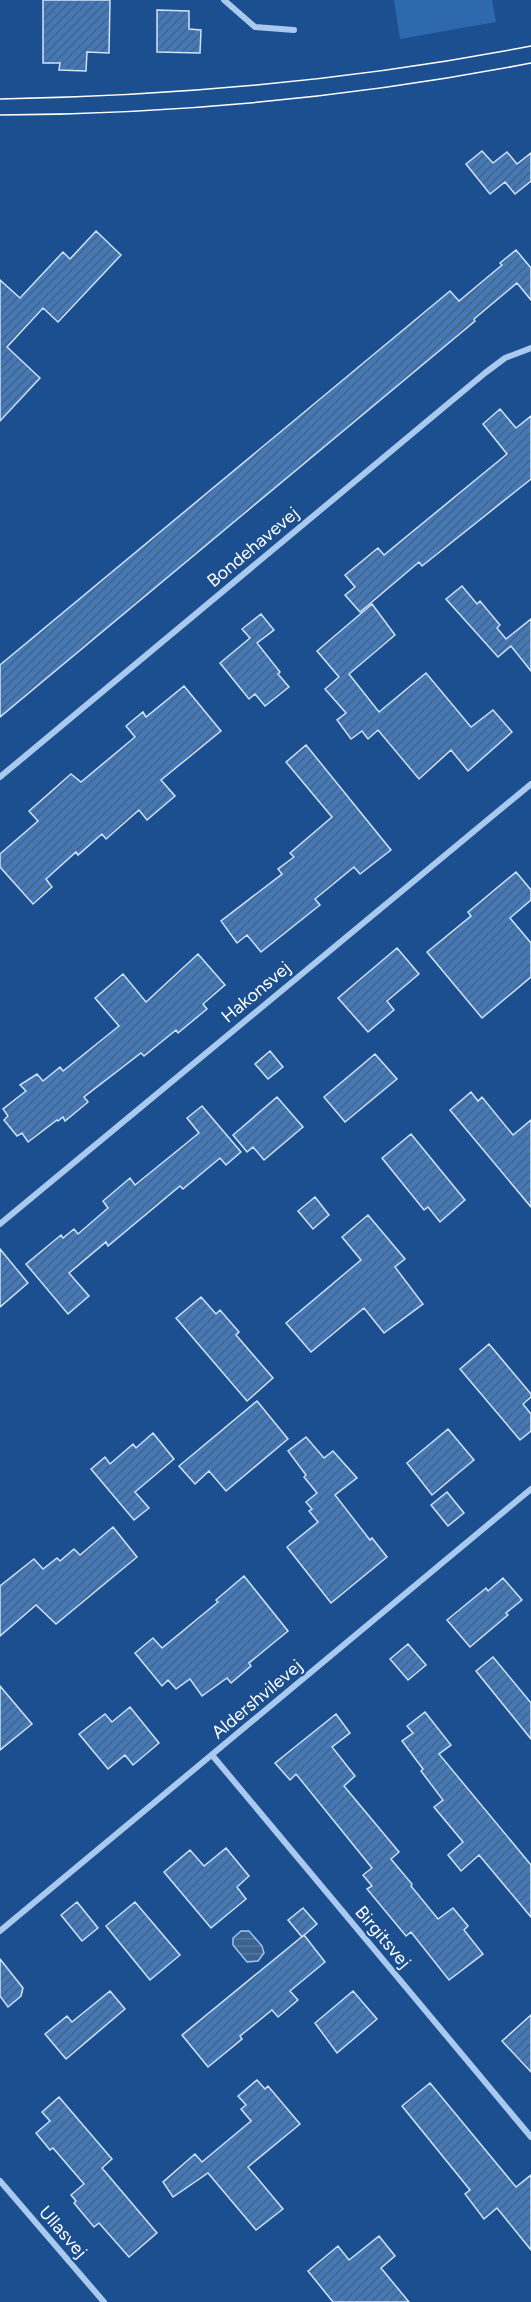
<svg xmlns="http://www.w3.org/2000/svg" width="531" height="2302" font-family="Figtree,sans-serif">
	<defs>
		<pattern id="water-rules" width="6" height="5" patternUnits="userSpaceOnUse" patternTransform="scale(1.5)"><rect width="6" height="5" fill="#3c6290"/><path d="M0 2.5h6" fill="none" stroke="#597aa1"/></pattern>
		<pattern id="building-hatch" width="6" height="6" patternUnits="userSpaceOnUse" patternTransform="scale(1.5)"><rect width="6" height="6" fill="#4478b7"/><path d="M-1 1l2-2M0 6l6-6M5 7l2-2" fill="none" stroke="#486282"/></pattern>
	</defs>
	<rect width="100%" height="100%" fill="#1b4f8f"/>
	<path fill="#2e69ad" d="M394,0h98l4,22 -96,17z"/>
	<path fill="url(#water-rules)" stroke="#9cc4f0" stroke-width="1.5" d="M241,1931h8l13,15 2,7 -6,8 -11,1 -14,-17v-7z"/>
	<path fill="url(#building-hatch)" stroke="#cfe3fa" stroke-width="1.5" d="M43,0h67l-1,53 -22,-1 -1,19 -27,-1 1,-7h-17z
		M157,10l32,1v18l12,1 -1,23 -43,-1z
		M482,151l11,12 14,-11 10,12 14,-11v28l-16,13 -10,-12 -15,12 -24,-30z
		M96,231l25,24 -63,67 -15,-14 -36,39 33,31 -40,43v-141l20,18 43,-46 7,7z
		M516,250l15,18v32l-14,-17 -43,36 1,2 -475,396v-52l450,-374 9,10 43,-36 -2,-2z
		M500,409l16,19 15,-12v63l-109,87 -3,-4 -59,50 -15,-17 10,-8 -10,-12 33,-27 6,7 123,-101 -24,-30z
		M462,586l15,18 3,-3 20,24 -3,3 9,11 25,-20v52l-20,-25 -13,11 -52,-58z
		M372,604l23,31 -46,39 30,38 47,-39 45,54 22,-17 19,22 -44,39 -17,-21 -32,29 -41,-49 -10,9 -6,-8 -11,8 -14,-19 9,-7 -21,-24 14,-12 -22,-26z
		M261,614l13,16 -17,13 23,29 -2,2 11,13 -24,19 -10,-12 -6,5 -29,-36 30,-25 -8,-9z
		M184,686l37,45 -60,49 14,16 -28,24 -8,-10 -33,29 -4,-5 -24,21 -2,-3 -30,27 6,8 -19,17 -33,-37v-13l38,-33 -9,-10 42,-37 10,8 54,-45 -9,-11 17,-14 3,5z
		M306,745l85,105 -31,24 -6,-7 -39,32 5,6 -59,47 -14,-17 -10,8 -16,-22 61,-47 -4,-5 16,-12 -4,-4 42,-36 -46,-55z
		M516,872l15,18v10l-21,18 21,25v34l-49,41 -55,-66 44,-36 -3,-4z
		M397,948l22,26 -32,27 7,9 -26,22 -30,-34z
		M198,954l27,31 -22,19 4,5 -29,24 -2,-3 -32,26 -3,-3 -57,44 4,5 -23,19 -2,-4 -5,4 -1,-1 -29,22 -6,-9 -5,3 -13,-16 4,-4 -5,-7 23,-18 -6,-6 17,-11 6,7 17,-14 3,4 56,-45 -24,-28 28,-24 23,28z
		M270,1051l13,16 -15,12 -13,-15z
		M375,1054l22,25 -52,43 -21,-25z
		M471,1092l7,9 4,-4 31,38 18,-15v87l-81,-97z
		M277,1097l26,30 -39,33 -11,-13 -6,5 -14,-17z
		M202,1106l39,46 -15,13 -6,-7 -37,31 -3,-3 -72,60 -2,-4 -37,31 20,23 -21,18 -42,-50 35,-29 2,3 11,-9 4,5 30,-26 -5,-7 27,-23 5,7 64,-52 -12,-15z
		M411,1134l54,66 -25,22 -12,-15 -4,3 -42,-52z
		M315,1197l14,18 -16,14 -15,-18z
		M368,1215l37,44 -10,8 28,37 -39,29 -20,-25 -53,44 -25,-29 75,-63 -19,-23z
		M0,1249l28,34 -28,24z
		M201,1297l15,17 4,-4 19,22 -3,3 37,43 -26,23 -71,-83z
		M489,1344l42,50v3l-8,7 8,10v17l-11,9 -60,-71z
		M257,1401l31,38 -62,52 -17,-20 -14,13 -16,-18z
		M448,1429l26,31 -42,35 -25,-32z
		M153,1433l21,26 -39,33 14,16 -15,12 -43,-51 14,-12 5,7 23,-20 3,4z
		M306,1437l18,21 9,-7 24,27 -22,17 35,45 2,-2 15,19 -56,46 -44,-56 31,-25 -9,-11 3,-2 -6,-7 11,-9 -13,-16 2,-2 -18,-24z
		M447,1492l17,21 -16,13 -17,-21z
		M113,1527l24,30 -81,67 -20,-19 -36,31v-50l34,-27 9,10 14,-11 3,3 14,-12 6,6z
		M244,1576l44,55 -39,32 2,3 -20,17 -4,-5 -25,18 -12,-17 -14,10 -8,-9 -6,6 -27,-33 18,-15 9,10 56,-46 -2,-2z
		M503,1578l19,22 -16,13 2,2 -38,32 -23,-27 39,-32 2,3z
		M408,1644l18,21 -18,15 -18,-21z
		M493,1657l38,46v36l-55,-68z
		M0,1686l32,38 -32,26z
		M130,1707l29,36 -26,22 -8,-10 -17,14 -29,-35 26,-20 7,8z
		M425,1712l26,33 -12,9 92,111v52l-52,-62 -18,16 -13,-16 15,-13 -29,-35 9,-7 -22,-29 2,-2 -21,-28 11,-8 -6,-7z
		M336,1714l14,19 -18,14 23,29 -11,10 55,66 -8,7 21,25 -1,2 27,33 15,-11 15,18 -4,4 19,24 -34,26 -38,-48 -5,4 -39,-47 5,-3 -9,-11 9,-7 -76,-94 -6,6 -15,-17z
		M226,1848l23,28 -12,11 9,12 -35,29 -47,-56 26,-22 14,16z
		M77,1902l21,26 -16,13 -21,-26z
		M135,1902l45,53 -30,25 -44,-54z
		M303,1908l14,16 -15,13 -14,-17z
		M304,1935l21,27 -35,29 8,9 -20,17 -6,-7 -32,26 2,3 -34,28 -26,-32z
		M0,1959l23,29 -2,8 -13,11 -8,-11z
		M110,1991l15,18 -59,50 -21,-25 22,-18 5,6z
		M353,1991l24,28 -40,34 -22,-30z
		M531,2015v57l-29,-31z
		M257,2080l8,9 3,-3 32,38 -52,43 35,42 -27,21 -48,-57 -35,24 -10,-15 32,-28 7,8 49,-41 -10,-12 5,-4 -8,-9z
		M430,2083l86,104 15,-12v75l-34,-42 -13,11 -19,-25 5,-4 -68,-84z
		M59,2097l53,62 -10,9 55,65 -28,24 -30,-34 -5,4 -20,-24 2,-2 -5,-6 13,-11 -31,-36 -3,2 -14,-17 14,-12 -8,-9z
		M379,2236l16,20 -14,12 28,34h-76l-25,-31 30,-25 11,14z"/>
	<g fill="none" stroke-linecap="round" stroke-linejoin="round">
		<path stroke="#a9c9ee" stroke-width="6" d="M224,0l31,27 39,3
			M0,777l485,-404 20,-15 26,-10
			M0,1224l531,-440
			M212,1755l319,382
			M0,1931l531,-442
			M0,2181l104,121"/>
		<path stroke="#fff" stroke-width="1.5" d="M0,99c178,-3 356,-19 531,-53
			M0,115c178,-1 356,-18 531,-52"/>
	</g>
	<g text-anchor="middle" stroke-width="4.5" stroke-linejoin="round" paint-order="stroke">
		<g font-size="18" fill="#fff" stroke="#1b4f8f">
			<text transform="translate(253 547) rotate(-40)" y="6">Bondehavevej</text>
			<text transform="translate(256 992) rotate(-40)" y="6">Hakonsvej</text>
			<text transform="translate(257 1699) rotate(-40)" y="6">Aldershvilevej</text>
			<text transform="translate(383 1937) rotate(50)" y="6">Birgitsvej</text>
			<text transform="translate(63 2232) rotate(49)" y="6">Ullasvej</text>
		</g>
	</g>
</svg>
